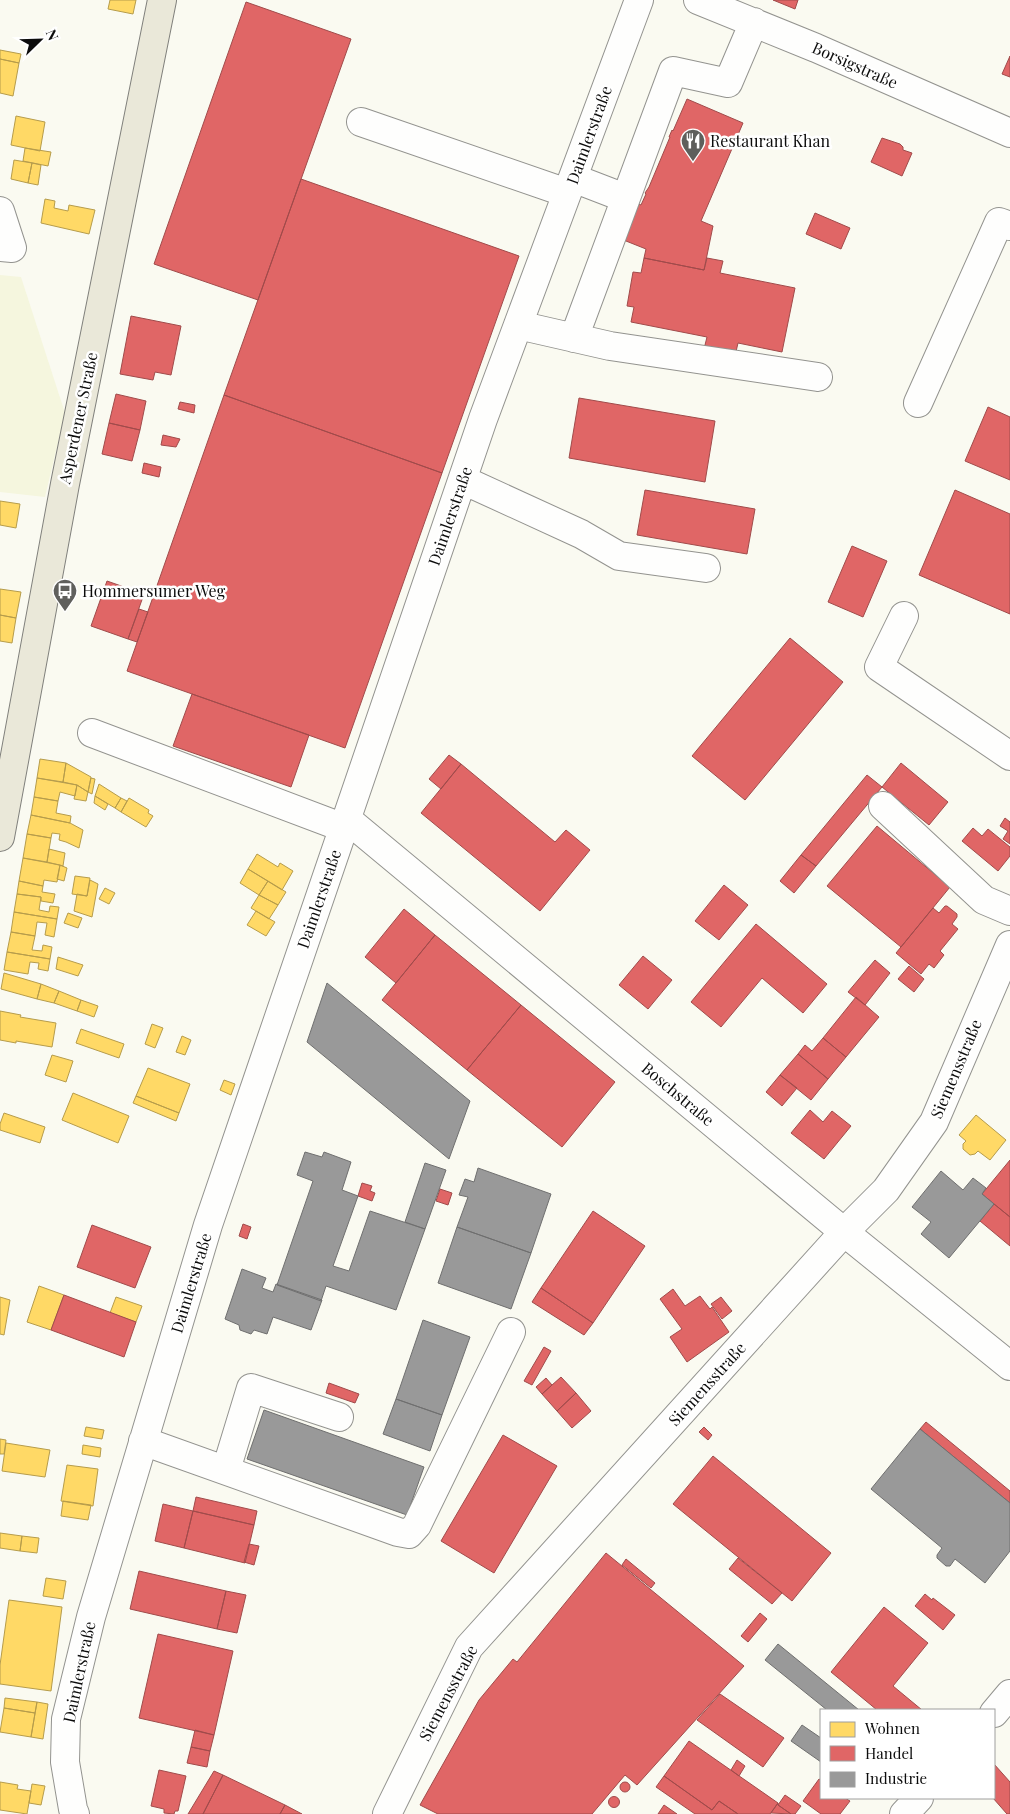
<svg xmlns="http://www.w3.org/2000/svg" width="1010" height="1814" font-family="'Playfair Display',serif">
	<rect width="100%" height="100%" fill="#fafaf1"/>
	<path fill="#f5f6de" d="M0,275l21,2 44,136 -20,84 -45,-5z"/>
	<path fill="#ffd966" stroke="#b69c4b" d="M110,0h26l-3,14 -25,-5z
		M0,50l21,4 -2,9 -19,-4z
		M0,59l19,4 -6,33 -13,-3z
		M16,116l29,6 -5,29 -29,-6z
		M25,148l26,4 -3,14 -25,-5z
		M14,160l18,3 -4,20 -17,-4z
		M32,163l9,2 -3,20 -10,-2z
		M45,199l10,2 -1,7 14,3 1,-6 26,5 -6,24 -48,-11z
		M0,501l20,3 -4,24 -16,-3z
		M0,589l21,3 -5,26 -16,-3z
		M0,615l16,3 -4,25 -12,-2z
		M40,759l26,4 -3,19 -26,-4z
		M66,763l25,14 -3,15 -11,-7 -14,-3z
		M37,778l40,7 -2,11 -15,-4 -2,9 -24,-4z
		M91,778l4,1 -3,15 -4,-2z
		M99,784l22,14 -6,10 -20,-12z
		M77,785l11,7 -2,9 -12,-2z
		M95,796l13,8 -3,6 -11,-7z
		M34,797l24,4 -2,12 15,3 -1,7 -39,-8z
		M121,798l6,3 -6,11 -6,-4z
		M129,798l20,12 -1,3 5,3 -7,11 -25,-15z
		M31,815l39,8 13,7 -4,18 -13,-6 -7,-2 1,-6 -8,-1 -1,5 -24,-4z
		M27,834l24,4 -4,24 -24,-4z
		M49,849l16,4 -2,13 -16,-4z
		M257,854l21,13 2,-4 13,8 -11,19 -34,-21z
		M23,858l37,7 -3,17 -13,-2 -1,6 -24,-5z
		M60,865l7,3 -3,13 -7,-2z
		M248,869l20,12 -9,14 -19,-12z
		M75,876l15,2 -3,18 -15,-2z
		M90,880l8,4 -6,33 -18,-6 3,-17 10,2z
		M19,881l24,5 -1,6 13,2 -2,9 -12,-2v-4l-24,-3z
		M268,881l18,11 -8,13 -19,-10z
		M105,888l10,5 -6,11 -10,-5z
		M17,894l24,3 -2,13 10,2 1,-6 9,1 -2,12 -43,-7z
		M259,895l19,10 -9,14 -18,-11z
		M256,911l19,11 -9,14 -19,-11z
		M14,912l43,7 -3,18 -9,-2 2,-12 -10,-1 -2,14 -24,-4z
		M68,913l14,5 -4,10 -14,-5z
		M11,932l24,4 -3,14 10,1 1,-6 9,2 -2,12 -43,-7z
		M7,952l43,7 -2,12 -10,-2 1,-6 -9,-1 -2,12 -24,-4z
		M58,957l25,8 -5,11 -22,-7z
		M4,973l37,11 -4,15 -36,-10z
		M41,984l18,7 -5,12 -17,-4z
		M59,991l22,9 -4,11 -23,-8z
		M81,1000l17,6 -4,11 -17,-6z
		M0,1011l21,4 -1,2 36,6 -4,24 -36,-6v2l-16,-3z
		M152,1024l11,4 -8,20 -10,-4z
		M81,1029l43,15 -5,14 -43,-15z
		M182,1036l9,4 -6,15 -9,-3z
		M52,1055l21,6 -7,21 -21,-7z
		M148,1068l42,16 -11,29 -43,-17z
		M224,1080l11,4 -4,11 -11,-5z
		M73,1093l56,23 -11,27 -56,-23z
		M136,1096l43,17 -3,8 -43,-18z
		M4,1113l41,14 -5,16 -40,-13v-6z
		M976,1115l30,25 -16,20 -12,-9 -3,3 -5,1 -7,-6v-5l3,-3 -7,-6z
		M39,1286l25,9 -13,35 -24,-8z
		M0,1297l10,3 -6,35 -4,-1z
		M116,1297l26,9 -6,16 -26,-9z
		M86,1427l18,3 -2,9 -18,-3z
		M0,1439l6,1 -2,14h-4z
		M6,1443l44,7 -5,27 -43,-6z
		M83,1445l18,3 -1,9 -18,-3z
		M67,1465l31,4 -5,37 -32,-5z
		M63,1501l28,4 -3,15 -27,-4z
		M0,1533l22,3 -2,15 -20,-3z
		M22,1536l17,2 -2,15 -17,-2z
		M46,1578l20,3 -3,18 -20,-3z
		M9,1600l53,7 -11,84 -51,-7v-19z
		M5,1698l32,4 -2,11 -31,-5z
		M37,1702l11,2 -5,35 -12,-2z
		M4,1708l31,5 -4,24 -31,-5z
		M0,1782l18,3 -1,4 14,2 -4,23 -27,-4z
		M32,1784l13,2 -4,19 -12,-2z"/>
	<path fill="#e06666" stroke="#a04b4b" d="M773,0h25l-3,9z
		M246,2l105,37 -93,261 -104,-36z
		M1010,56v21l-8,-3z
		M687,99l56,24 -42,98 12,5 -9,44 -60,-12 2,-9 -25,-10 15,-36 5,2 5,-11 -1,-1 4,-6 21,-50h-1l3,-7 1,1z
		M882,138l18,6 3,3v3l9,3 -10,23 -31,-14z
		M301,179l218,77 -77,217 -218,-78z
		M815,213l35,15 -9,21 -35,-15z
		M644,258l60,12 3,-12 16,3 -3,12 75,15 -13,64 -44,-9 -3,13 -31,-7 3,-12 -76,-15 3,-15 -7,-1 6,-34 8,1z
		M131,316l50,10 -10,49 -16,-3 -2,8 -33,-6z
		M116,394l30,7 -6,29 -31,-7z
		M224,395l218,78 -97,275 -218,-77z
		M579,398l136,23 -10,61 -136,-24z
		M180,402l15,3 -1,8 -16,-4z
		M988,407l22,10v63l-45,-19z
		M109,423l31,7 -8,31 -30,-7z
		M163,435l17,4 -4,8 -15,-2z
		M144,463l17,4 -2,10 -17,-4z
		M645,490l110,19 -8,45 -110,-19z
		M955,490l55,24v100l-91,-39z
		M852,546l35,15 -24,56 -35,-15z
		M107,581l37,13 -16,45 -37,-13z
		M139,609l9,3 -11,30 -9,-3z
		M790,638l53,44 -98,118 -53,-44z
		M192,694l117,41 -18,52 -118,-41z
		M449,755l12,9 -20,25 -12,-10z
		M901,763l47,39 -19,23 -47,-38z
		M461,764l94,78 11,-12 24,20 -50,61 -119,-98z
		M867,775l15,12 -66,79 -15,-11z
		M1005,818l5,4v22l-7,-5 5,-8 -8,-5z
		M877,826l73,61 -49,60 -74,-61z
		M973,828l9,8 6,-7 22,18v9l-12,15 -36,-30z
		M801,855l15,11 -22,27 -14,-12z
		M724,885l24,20 -29,35 -24,-19z
		M945,906h2l10,8v3l-5,7 6,5 -18,22 4,4 -10,13 -5,-4 -8,10 -25,-21 37,-45 6,5z
		M404,909l31,26 -39,48 -31,-26z
		M756,924l71,60 -24,29 -41,-35 -41,49 -30,-25z
		M435,935l86,70 -54,65 -85,-70z
		M643,956l29,24 -24,29 -29,-24z
		M875,960l15,13 -25,32 -17,-13z
		M909,966l15,13 -10,13 -16,-13z
		M856,997l23,20 -33,40 -23,-19z
		M521,1005l94,77 -53,65 -95,-77z
		M823,1038l23,19 -18,22 -30,-25 7,-9 7,6z
		M798,1054l30,25 -17,21 -31,-25z
		M780,1075l17,13 -15,18 -16,-14z
		M810,1110l13,12 9,-11 19,15 -27,33 -33,-26z
		M1010,1160v57l-28,-23z
		M362,1183l10,3 -2,5 5,2 -3,8 -14,-5z
		M440,1189l12,4 -4,12 -12,-4z
		M994,1204l16,13v29l-30,-25z
		M593,1211l52,35 -52,77 -52,-35z
		M243,1224l8,3 -4,12 -8,-3z
		M92,1225l59,22 -16,41 -58,-21z
		M541,1288l52,35 -9,12 -52,-33z
		M673,1289l12,17 15,-10 10,13 2,-2 17,25 -42,30 -17,-25 12,-8 -22,-30z
		M64,1295l72,27 -12,35 -73,-27z
		M721,1297l11,14 -10,8 -11,-15z
		M544,1347l7,4 -19,34 -8,-4z
		M561,1377l15,16 -19,18 -15,-17z
		M546,1378l6,7 -10,9 -6,-7z
		M329,1383l30,11 -4,9 -29,-10z
		M576,1393l15,18 -19,17 -15,-17z
		M926,1422l84,69v12l-90,-74z
		M704,1427l8,8 -4,5 -9,-8z
		M503,1435l54,31 -63,107 -53,-32z
		M713,1456l118,97 -39,48 -119,-97z
		M196,1497l61,14 -3,14 -61,-14z
		M163,1504l30,7 -9,37 -29,-7z
		M193,1511l61,14 -9,38 -61,-15z
		M249,1544l10,2 -5,19 -10,-3z
		M606,1553l138,113 -107,119 -12,-10 -33,39h-154l-18,-9 59,-105 34,-41 4,3z
		M738,1558l44,35 -10,11 -43,-35z
		M626,1559l29,24 -4,5 -29,-23z
		M139,1571l87,20 -9,38 -87,-20z
		M226,1591l20,4 -9,38 -20,-4z
		M925,1594l7,6 1,-2 22,17 -12,15 -28,-24z
		M884,1607l44,36 -35,43 29,24h-45l-46,-38z
		M760,1613l7,6 -19,23 -7,-6z
		M158,1634l75,17 -19,84 -75,-17z
		M720,1694l64,44 -21,29 -66,-47z
		M195,1730l19,5 -4,16 -19,-4z
		M689,1741l89,62 -8,11h-32l-19,-13 -7,9 -48,-34z
		M191,1747l19,4 -3,16 -20,-4z
		M737,1760l8,6 -6,10 -8,-6z
		M994,1764l16,18v32h-3l-14,-16z
		M159,1770l27,6 -8,35h-3l-1,3 -10,-1v-4l-13,-3z
		M214,1771l9,4 -20,39h-15z
		M223,1775l62,30 -5,9h-77z
		M664,1776l48,34 7,-9 19,13h-43l-39,-27z
		M819,1779l2,1v18h24l5,3 -10,13h-19l-18,-13z
		M620 1787a5 5 0 1 1 10 0a5 5 0 1 1-10 0Z
		M785,1795l16,11 -6,8h-4l-13,-9z
		M608.5 1802a5.5 5.5 0 1 1 11 0a5.5 5.5 0 1 1-11 0Z
		M778,1803v2l13,9 -20,-1z
		M285,1805l17,9h-22z
		M664,1805l13,9h-19z"/>
	<path fill="#999" stroke="#6f6f6f" d="M327,983l143,118 -21,58 -142,-117z
		M305,1152l17,5 2,-5 27,10 -9,28 16,6 -25,70 16,5 21,-60 55,18 -29,81 -70,-24 -5,15 -44,-16 36,-104 -16,-6z
		M425,1163l21,7 -21,59 -20,-7z
		M478,1168l73,26 -20,59 -74,-26 11,-30 -9,-2 6,-16 9,3z
		M941,1171l22,19 10,-12 13,10 -4,6 12,10 -45,54 -28,-24 10,-12 -19,-15z
		M457,1227l74,26 -20,56 -73,-26z
		M242,1269l24,9 -4,10 11,4 3,-8 46,16 -11,30 -38,-13 -6,17 -13,-4 -3,4 -11,-4 -1,-5 -14,-6z
		M423,1320l47,17 -28,78 -46,-16z
		M396,1399l46,16 -12,36 -47,-17z
		M264,1410l160,57 -17,48 -160,-56z
		M920,1429l90,74v48l-25,32 -30,-24 -5,7h-4l-9,-8v-3l5,-7 -71,-59z
		M778,1644l81,66h-32l-62,-50z
		M802,1725l19,13v24l-30,-21z"/>
	<g fill="none" stroke-linecap="round" stroke-linejoin="round">
		<defs>
			<path id="minor" d="M698,0l118,48 194,85
				M361,122l206,71
				M573,178l52,20
				M0,211l12,37 -12,-1
				M518,325l92,21 208,31
				M574,338l99,-267 55,12 26,-61
				M918,403l81,-181 11,4
				M463,480l118,54 38,22 87,12
				M904,616l-25,51 131,89
				M92,733l252,95
				M883,806l101,94 26,11
				M348,820l496,412 166,134
				M143,1441l255,91 11,2 8,-9 94,-193
				M226,1470l25,-82 88,29
				M994,1713l16,-19
				M75,1814l-2,-5 -8,-47 1,-43 25,-102 117,-392 275,-806 156,-419
				M387,1814l82,-167 375,-415 42,-42 48,-68 76,-177
				M904,1814l15,-16"/>
			<path id="major" d="M0,837l65,-353 97,-484"/>
		</defs>
		<use href="#minor" stroke="#93938f" stroke-width="30"/>
		<use href="#major" stroke="#80807c" stroke-width="30"/>
		<use href="#minor" stroke="#fefefd" stroke-width="28"/>
		<use href="#major" stroke="#eae8d9" stroke-width="28"/>
	</g>
	<defs>
		<symbol id="restaurant-pin" viewBox="-11 -11 22 30"><path d="M0 17L-7.5 6A9.5 9.5 0 1 1 7.5 6Z" fill="#5f5f5c" stroke="#fff"/><path d="M-5-6h1v4h1v-4h1v4h1v-4h1v5L-1.5 .5V6h-2V.5L-5-1ZM5-6V6H3V1.5H1.5Q1.5-4 5-6Z" fill="#fff"/></symbol>
		<symbol id="bus-pin" viewBox="-11 -11 22 30"><path d="M0 17L-7.5 6A9.5 9.5 0 1 1 7.5 6Z" fill="#5f5f5c" stroke="#fff"/><path d="M-5-6H5V4H4V6H2V4H-2V6H-4V4H-5ZM-3.5-4V0h7V-4ZM-3.5 1.2v1.5H-2V1.2ZM2 1.2v1.5H3.5V1.2Z" fill="#fff"/></symbol>
	</defs>
	<g fill-rule="evenodd">
		<use href="#restaurant-pin" x="679" y="127" width="28" height="38"/>
		<use href="#bus-pin" x="51" y="577" width="28" height="38"/>
	</g>
	<g text-anchor="middle" stroke-width="5" stroke-linejoin="round" paint-order="stroke">
		<g font-size="16" fill="#0c0c0c" stroke="#fff">
			<text transform="translate(855 65) rotate(24)" y="6">Borsigstraße</text>
			<text transform="translate(589 135) rotate(-70)" y="6">Daimlerstraße</text>
			<text transform="translate(78 418) rotate(-78)" y="6">Asperdener Straße</text>
			<text transform="translate(450 516) rotate(-71)" y="6">Daimlerstraße</text>
			<text transform="translate(319 899) rotate(-71)" y="6">Daimlerstraße</text>
			<text transform="translate(956 1069) rotate(-67)" y="6">Siemensstraße</text>
			<text transform="translate(678 1094) rotate(40)" y="6">Boschstraße</text>
			<text transform="translate(191 1283) rotate(-73)" y="6">Daimlerstraße</text>
			<text transform="translate(707 1384) rotate(-48)" y="6">Siemensstraße</text>
			<text transform="translate(79 1672) rotate(-78)" y="6">Daimlerstraße</text>
			<text transform="translate(448 1693) rotate(-62)" y="6">Siemensstraße</text>
		</g>
		<g font-size="16" fill="#0c0c0c" stroke="#fff" text-anchor="start">
			<text x="710" y="147">Restaurant Khan</text>
			<text x="82" y="597">Hommersumer Weg</text>
		</g>
	</g>
	<rect x="820" y="1709" width="175" height="90" fill="#ffffff" stroke="#9e9e9e"/>
	<rect x="830" y="1722" width="25" height="15" fill="#ffd966" stroke="#9e9e9e"/>
	<text x="865" y="1734" font-size="15" fill="#0c0c0c">Wohnen</text>
	<rect x="830" y="1746" width="25" height="15" fill="#e06666" stroke="#9e9e9e"/>
	<text x="865" y="1759" font-size="15" fill="#0c0c0c">Handel</text>
	<rect x="830" y="1772" width="25" height="15" fill="#999999" stroke="#9e9e9e"/>
	<text x="865" y="1784" font-size="15" fill="#0c0c0c">Industrie</text>
	<g transform="translate(40 40) rotate(67)" stroke="#ffffff" stroke-width="4" paint-order="stroke">
	<path d="M0-4L9 19L0 12L-9 19Z" fill="#0c0c0c"/>
	<text y="-8" font-size="14" font-weight="bold" text-anchor="middle" fill="#0c0c0c">N</text>
	</g>
</svg>
